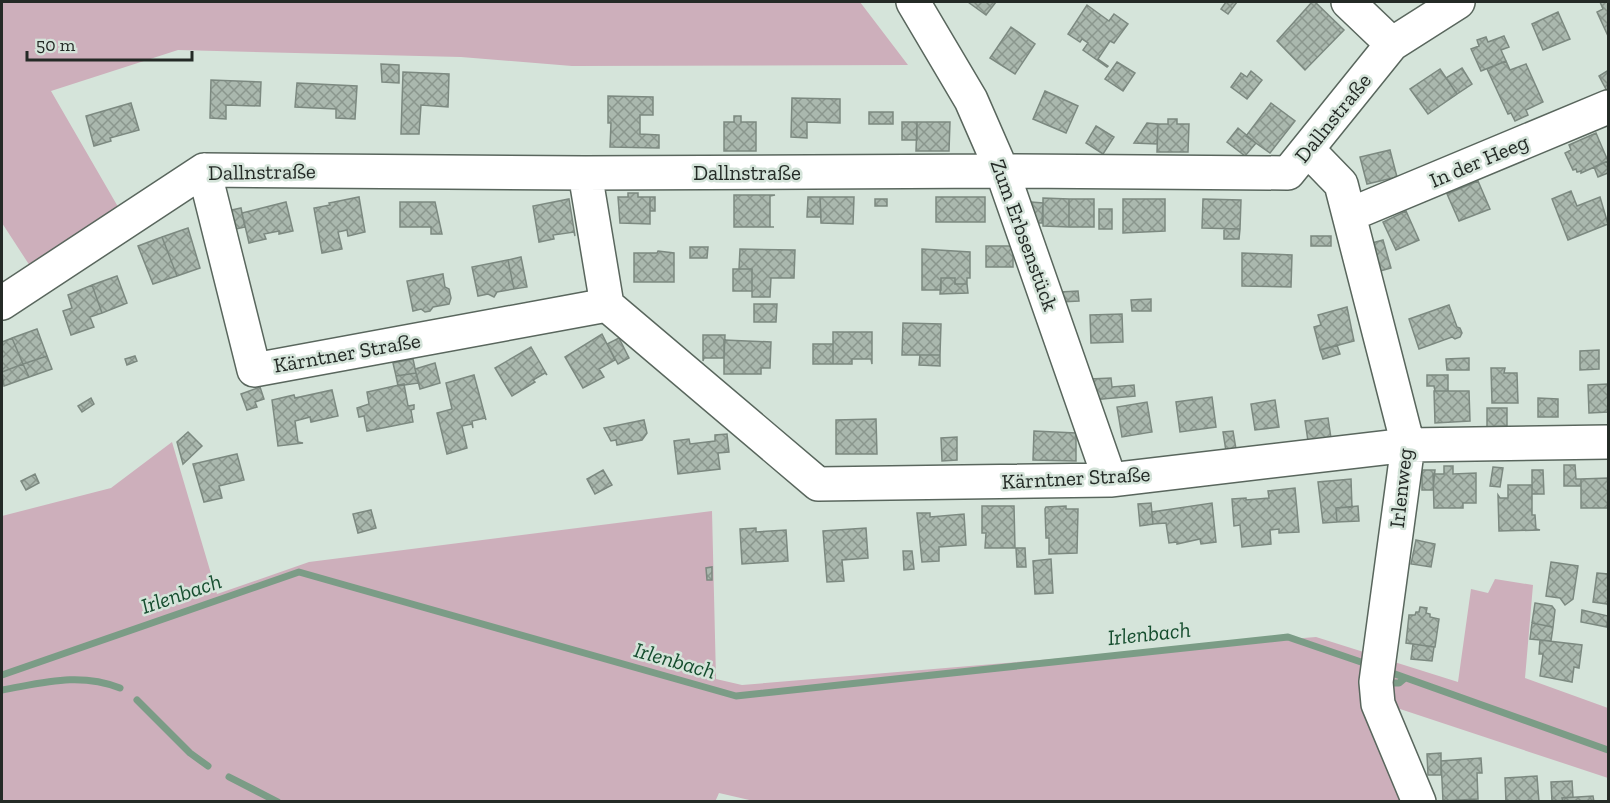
<svg xmlns="http://www.w3.org/2000/svg" width="1610" height="803" font-family="'Zilla Slab',serif">
	<defs>
		<pattern id="building-cross-hatch" width="8" height="8" patternUnits="userSpaceOnUse" patternTransform="scale(1.5)"><rect width="8" height="8" fill="#aab8ae"/><path d="M0 0l8 8M0 8l8-8" fill="none" stroke="#8a968d"/></pattern>
	</defs>
	<rect width="100%" height="100%" fill="#d5e4da"/>
	<path fill="#cdafbb" d="M2,2h858l48,63 -336,1 -111,-9 -283,-7 -127,41 81,140 -89,55 -41,-63z
		M172,442l45,152 92,-32 403,-51 4,168 26,6 574,-48 54,17 40,147 -652,1 -39,-9 -4,9h-713v-286l109,-28z
		M1495,579l38,6 -8,93 83,30v70l-214,-71 -6,-47 70,22 13,-93 17,4z"/>
	<g fill="none" stroke-linecap="round" stroke-linejoin="round">
		<path stroke="#7b9c86" stroke-width="7" d="M1395,674l213,76
			M2,675l297,-103 437,124 552,-59 73,25
			M2,690c41,-7 77,-18 118,-2
			M1389,690l1,-7h9l6,-5
			M137,700l53,53 18,13
			M229,777l49,25"/>
	</g>
	<path fill="url(#building-cross-hatch)" stroke="#7c8980" stroke-width="1.5" d="M968,2h28l-10,13z
		M1226,2h11l-9,12 -7,-5z
		M1312,2h3l29,28 -39,40 -28,-29z
		M1600,2h8v34l-11,-24 6,-3z
		M1087,5l22,16 5,-7 14,10 -14,19 -4,-2 -12,18 10,7 -1,1 -24,-17 5,-7 -6,-4 -2,3 -12,-8z
		M1558,12l12,27 -27,11 -11,-26z
		M1011,27l24,17 -20,30 -25,-16z
		M1504,36l5,11 -8,3 5,11 -25,10 -10,-22 8,-3 -2,-6 9,-3 2,5z
		M1506,61l4,9 16,-6 17,38 -17,8 2,5 -13,6 -4,-8 -3,1 -21,-45z
		M1117,62l18,11 -12,18 -18,-12z
		M381,64l18,1v18l-17,-1z
		M1462,68l10,16 -15,10 -11,-16z
		M1440,69l17,25 -29,20 -18,-25z
		M1251,71l11,9 -15,19 -16,-12 10,-14 6,4z
		M1607,71l1,2v20l-9,-17z
		M403,72l46,2 -1,33 -27,-2 -2,29h-18z
		M211,80l50,2 -1,24 -34,-1v14l-16,-1z
		M297,83l60,3 -2,33 -19,-1v-9l-41,-2z
		M1045,91l33,15 -12,27 -33,-14z
		M608,96l45,1v18h-13v19l19,1v13l-49,-1 1,-24h-3z
		M792,98l48,1v24l-33,-1v16l-16,-1z
		M131,103l8,27 -29,8 1,3 -17,5 -8,-30z
		M1271,103l24,18 -25,32 -24,-17z
		M869,112h24v12h-24z
		M734,116h7v6h15v29h-32v-29h10z
		M1168,119h9v5h12l-1,28h-31l1,-28h10z
		M902,122h15v18h-15z
		M917,122h33l-1,29h-33z
		M1147,123l11,1 -1,20 -23,-1z
		M1096,126l18,11 -11,17 -17,-11z
		M1238,128l18,15 -11,13 -18,-14z
		M1596,133l12,28 -27,12v-2l-4,1 -1,-3 -3,1 -8,-17 6,-3 -2,-5z
		M1390,150l7,27 -30,7 -7,-27z
		M1608,161v12l-10,4 -4,-10z
		M1478,181l12,28 -31,12 -12,-27z
		M1571,191l6,15 23,-9 8,27 -40,16 -16,-41z
		M628,193h10v4h12v27l-30,-1 -2,-26h10z
		M734,195h41l-5,1v31h4h-40z
		M359,197l6,35 -17,4 -1,-6 -9,2 4,17 -20,4 -8,-45 16,-3 -1,-2z
		M638,197h17v14h-5v-14z
		M808,197h12l1,20h-14z
		M820,197h34l-1,27 -32,-1z
		M936,197h49v25h-49z
		M1043,198l26,1v28l-26,-1z
		M569,199l6,37 -1,-4 -21,3 1,4 -15,3 -6,-36z
		M875,199h12v7h-12z
		M1069,199h25v28h-25z
		M1123,199h42v32l-42,2z
		M1203,199l38,1 -1,29 -38,-1z
		M286,202l7,29 -14,3v-3l-15,3 2,5 -17,4 -7,-30z
		M400,202h35l7,32h-11v-7h-31z
		M1031,202l12,1 -1,20h-11z
		M241,208l4,19 -14,3 -4,-19z
		M1099,209h13v20h-13z
		M1406,211l13,29 -23,10 -13,-28z
		M188,228l12,40 -23,8 -15,-39z
		M1224,229h16l-1,10h-15z
		M1311,236h20v10h-20z
		M162,237l15,39 -24,8 -15,-38z
		M1383,240l8,28 -11,3 -8,-28z
		M986,246h27v21h-27z
		M690,247h18l-1,11h-17z
		M740,249l55,1 -1,28h-23l-1,19h-18v-28h-13z
		M922,249l48,3v26h-3v6h-12v-6h-14v12h-19z
		M658,251l16,2v29h-40v-29h23z
		M1242,253l50,2 -1,32 -49,-1z
		M521,257l6,30 -13,2 -6,-29z
		M508,260l6,29 -17,3 -3,5 -6,-3 -10,2 -6,-29z
		M733,269h19v22h-19z
		M443,274l2,13 4,2 2,9 -2,6 -16,3 -3,4 -5,1 -4,-3 -8,2 -6,-30z
		M117,276l10,27 -25,10 -10,-28z
		M941,278h14v6h12l1,9 -28,1z
		M92,285l10,28 -12,4 4,10 -23,8 -8,-24 9,-3 -4,-13z
		M1078,291l1,10 -18,1 -1,-10z
		M1151,299v12h-19l-1,-11z
		M754,304h23l-1,18h-22z
		M1449,305l8,22 3,1 2,5 -2,4 -5,2 -3,-2 -33,12 -10,-30z
		M1347,307l7,34 -34,9 -6,-23 7,-2 -3,-10z
		M1122,314l1,28 -32,1 -1,-28z
		M903,323l38,1 -1,31h-38z
		M37,329l10,27 -24,8 -11,-26z
		M833,332h39v32l-1,-5h-19v5h-19z
		M602,334l13,26 -16,9 5,8 -21,11 -18,-31z
		M703,335h22l-1,23h-20l-1,3z
		M12,338l11,26 -21,8v-30z
		M619,338l10,20 -11,6 -11,-20z
		M724,340l47,2 -1,26h-9v6h-37z
		M813,344h20v20h-20z
		M1337,345l3,9 -17,5 -3,-9z
		M531,347l16,28 -2,-2 -12,7 2,2 -23,14 -17,-28z
		M1599,350v19l-19,1v-19z
		M920,355h20v11l-21,-1z
		M47,356l5,13 -23,8 -6,-13z
		M135,356l2,5 -10,4 -2,-6z
		M1469,358v12h-22l-1,-11z
		M413,359l3,14 -20,3 -3,-13z
		M435,363l5,20 -20,6 -5,-20z
		M23,364l6,13 -25,9 -2,-14z
		M1491,368h14l-1,5h13l1,30h-26z
		M416,373l3,10 -21,3 -2,-10z
		M474,375l12,45 -1,-2 -13,3 1,7 -1,-4 -10,2 5,22 -20,6 -10,-41 15,-4 -6,-26z
		M1427,375h21v16h-13l-1,-5h-7z
		M1111,378l1,9 22,-2 1,11 -43,4 -2,-21z
		M404,384l4,22 6,-1v4l-3,1 2,12 -46,9 -3,-15 -5,1 -2,-9 12,-4 -2,-12z
		M1608,384v28l-19,1 -1,-28z
		M260,387l4,12 -9,3 2,5 -10,3 -6,-16z
		M332,390l6,26 -27,6 -1,-5 -15,4 3,21 5,1 -25,3 -6,-46 22,-5 1,3z
		M1434,391h35l1,30 -35,2z
		M1212,397l4,30 -36,5 -4,-30z
		M91,398l3,6 -12,8 -4,-6z
		M1538,398l20,1v18h-20z
		M1275,400l4,27 -24,3 -4,-26z
		M1147,402l5,30 -30,5 -5,-30z
		M1487,408h20v18l-20,1z
		M1328,418l3,20 -23,3 -3,-20z
		M876,419l1,35h-41v-34z
		M644,420l3,13 -5,7 -25,5 -1,-5 -5,1 -7,-13z
		M1034,431l42,2v28l-43,-1z
		M1233,431l3,18 -10,2 -3,-19z
		M188,432l14,14 -19,18 -6,-22z
		M727,434l2,18 -11,1 2,16 -42,5 -4,-33 15,-2 1,5 25,-3v-6z
		M957,437v23l-15,1 -1,-23z
		M237,454l7,26 -25,6 3,12 -18,4 -11,-38z
		M1564,465h11l1,14h5v7h-17z
		M1444,466h9v8l23,-1v30h-13v5h-29l-1,-34h11z
		M1493,467l10,1 -3,19 -10,-1z
		M603,470l9,15 -17,9 -8,-15z
		M1422,470h13l-2,20h-11z
		M1532,470h11l1,24h-12z
		M35,474l4,9 -13,7 -5,-9z
		M1608,478v30h-27v-29z
		M1351,479l1,28 -16,1 1,14 -14,1 -5,-41z
		M1508,485h24v30h3l1,14 4,1 -41,1 -1,-36 2,3h8z
		M1295,488l4,44 -20,1v-4l-9,1 1,14 -29,3 -2,-22 -6,1 -2,-27 14,-1v2l23,-2 -1,-7z
		M1151,503l2,21 -13,2 -2,-22z
		M1212,503l4,39 -15,2 -1,-5 -23,5v-2l-8,1 -3,-20 -13,1 -1,-12z
		M982,506h32l1,42h-30l1,-15h-4z
		M1066,506v3h12l-1,44 -28,1v-16h-3l-1,-29 1,-2z
		M1358,506l1,15 -22,1 -1,-14z
		M371,510l5,18 -18,5 -5,-19z
		M917,513h13v4l34,-3 2,31 -27,2v14l-17,1z
		M756,528v4l30,-2 2,31 -46,3 -2,-35z
		M866,528l2,30 -26,2 2,21 -17,1 -4,-51z
		M1416,540l19,4 -4,23 -20,-3z
		M1016,548h9l1,19h-9z
		M903,551h9l2,18 -10,1z
		M1051,559l2,34 -18,1 -2,-33z
		M1551,562l27,4 -5,33 -8,6 -5,-7 -14,-2z
		M712,567v13h-5l-1,-12z
		M1597,573l11,1v32l-1,-2 -14,-2z
		M1535,603l17,3 3,4 -2,17 -21,-4z
		M1420,607l7,1 -1,5 4,1v3l9,2 -4,28 -29,-4 3,-28h6l1,-3h3z
		M1582,610l26,6 -1,11 -26,-5z
		M1532,623l21,4 -2,14 -21,-2z
		M1540,640l42,5 -3,23 -5,-1 -2,15 -32,-6 3,-22h-4z
		M1413,644l21,3 -2,14 -21,-2z
		M1441,753v22h-13l-1,-21z
		M1481,758l1,15h-5l1,26 -35,2 -2,-40z
		M1537,776l2,26h-33l-1,-24z
		M1572,781l1,16 -11,1 1,4h-11l-1,-20z
		M1593,796l1,6h-31l-1,-4z"/>
	<g fill="none" stroke-linecap="round" stroke-linejoin="round">
		<defs>
			<path id="minor" d="M913,2l58,98 31,71 108,309
				M1348,2l44,42
				M1308,150l33,34 67,261 -32,237 2,22 41,98
				M204,170l50,200 353,-65
				M585,173l22,132 211,179 292,-4 298,-35 200,-3
				M1349,215l259,-108
				M2,303l202,-133 381,3 417,-2 286,2 104,-129 66,-42"/>
		</defs>
		<use href="#minor" stroke="#59665d" stroke-width="36"/>
		<use href="#minor" stroke="#fff" stroke-width="33"/>
	</g>
	<g text-anchor="middle" stroke-width="5" stroke-linejoin="round" paint-order="stroke">
		<g font-size="21" fill="#242a26" stroke="#d5e4da">
			<text transform="translate(1333 118) rotate(-51)" y="7">Dallnstraße</text>
			<text transform="translate(1479 161) rotate(-23)" y="7">In der Heeg</text>
			<text transform="translate(262 172) rotate(-1)" y="7">Dallnstraße</text>
			<text x="747" y="180">Dallnstraße</text>
			<text transform="translate(1024 235) rotate(70)" y="7">Zum Erbsenstück</text>
			<text transform="translate(347 353) rotate(-10)" y="7">Kärntner Straße</text>
			<text transform="translate(1076 478) rotate(-3)" y="7">Kärntner Straße</text>
			<text transform="translate(1401 488) rotate(-84)" y="7">Irlenweg</text>
		</g>
		<g font-size="22" font-style="italic" fill="#154d2e" stroke="#d5e4da">
			<text transform="translate(181 593) rotate(-19)" y="8">Irlenbach</text>
			<text transform="translate(1149 633) rotate(-6)" y="8">Irlenbach</text>
			<text transform="translate(675 660) rotate(16)" y="8">Irlenbach</text>
		</g>
	</g>
	<rect width="1610" height="803" fill="none" stroke="#242a26" stroke-width="6"/>
	<path d="M27 51v9h165v-9" fill="none" stroke="#242a26" stroke-width="3"/>
	<text x="36" y="51" font-size="18" fill="#242a26" stroke="#d5e4da" stroke-width="4.5" paint-order="stroke">50 m</text>
</svg>
